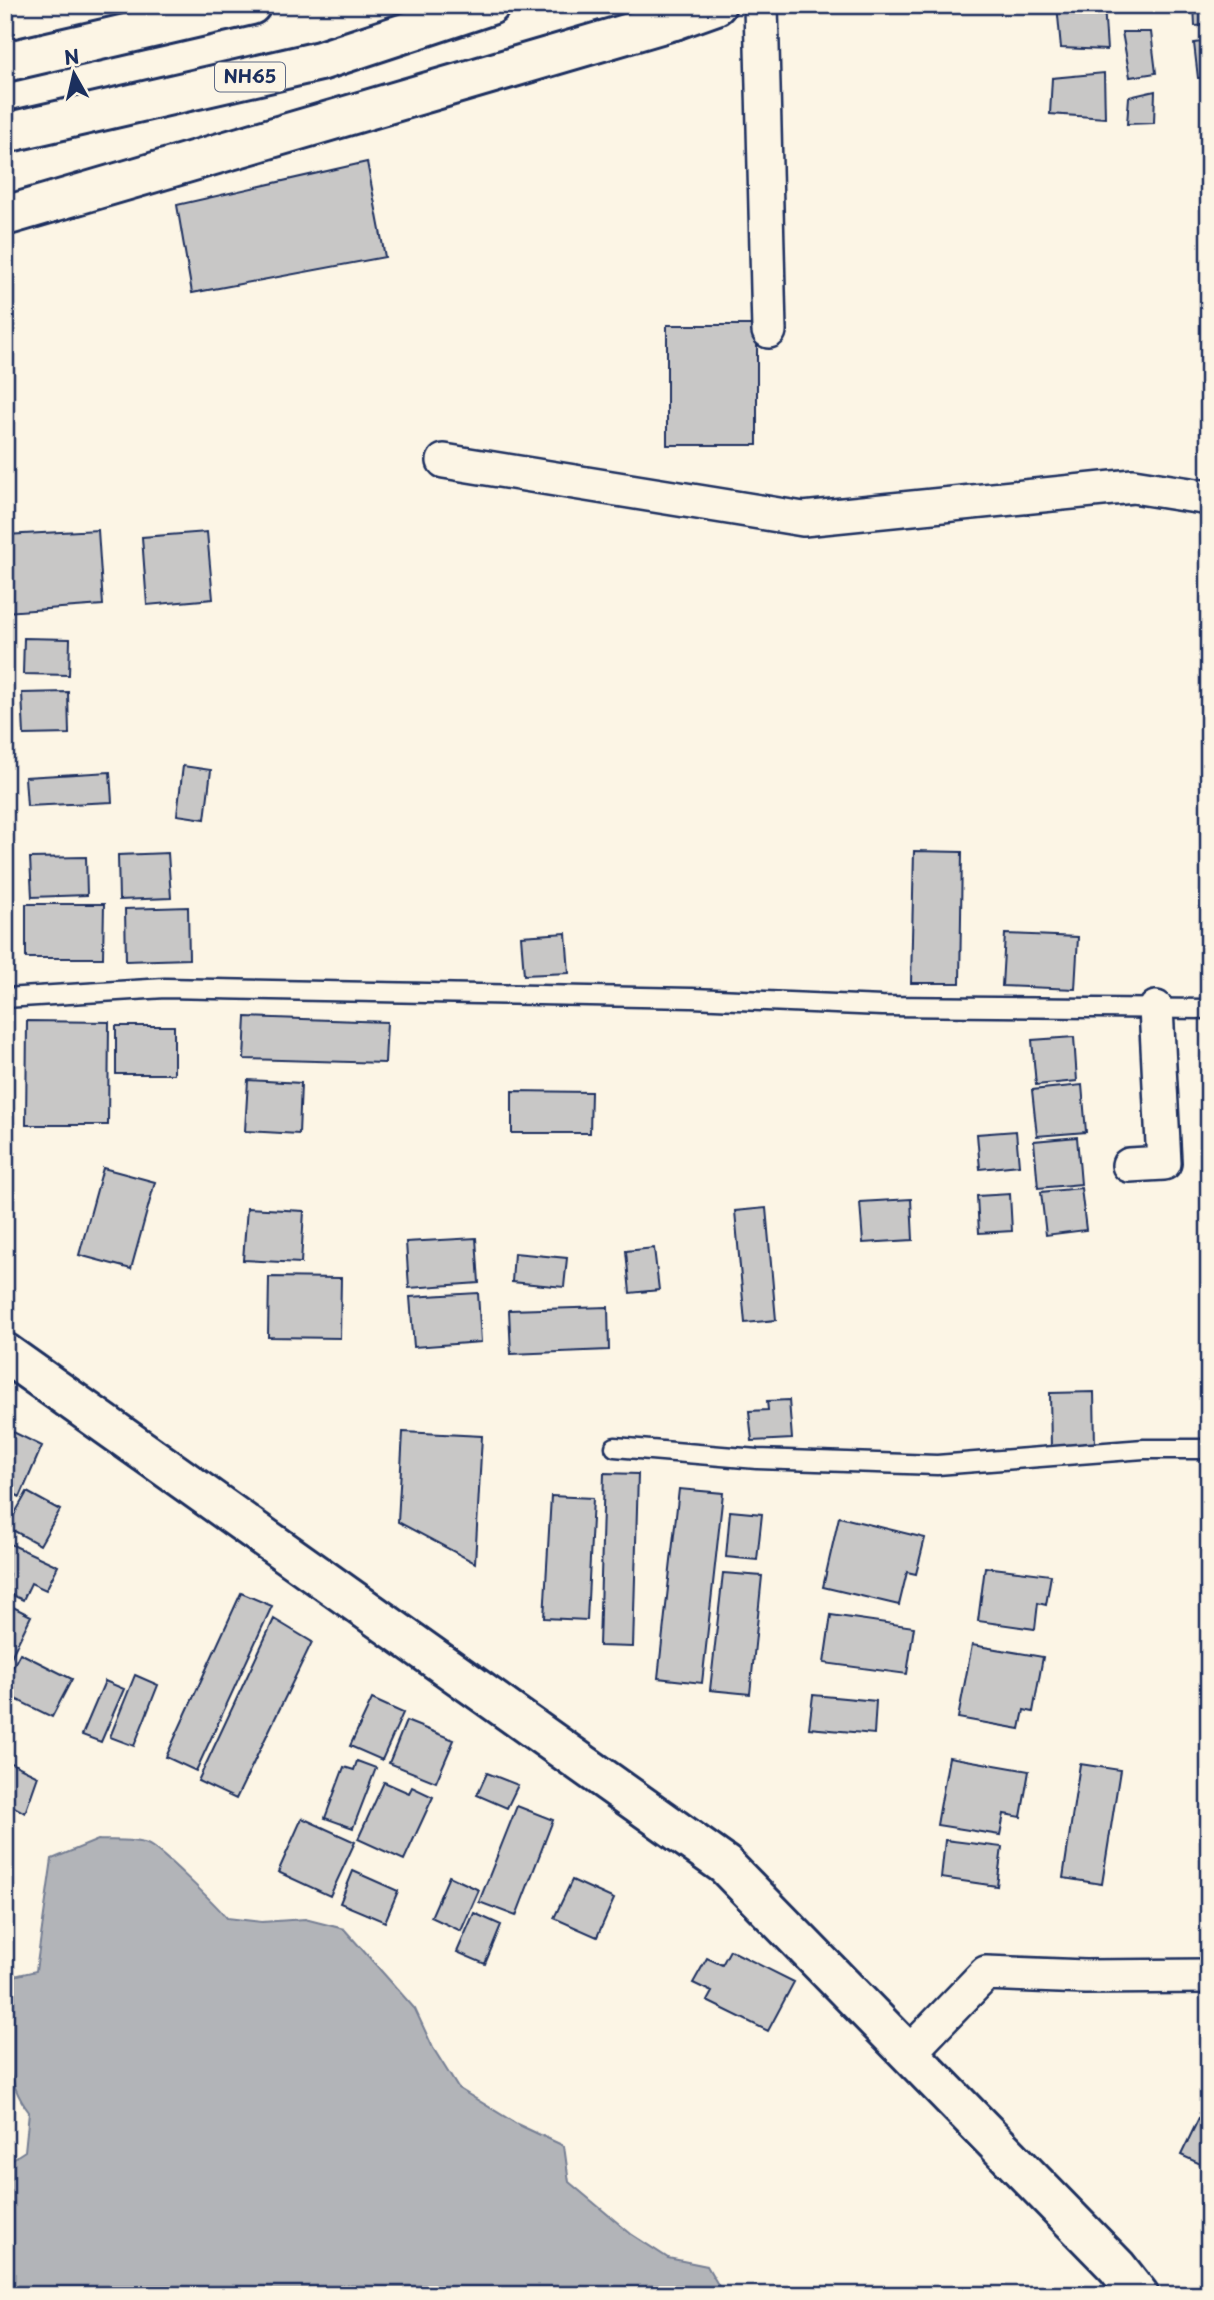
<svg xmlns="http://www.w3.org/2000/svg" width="1214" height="2300" font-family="'Playpen Sans',sans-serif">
	<rect width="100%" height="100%" fill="#fcf5e5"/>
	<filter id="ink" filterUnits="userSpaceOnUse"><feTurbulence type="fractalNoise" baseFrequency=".0143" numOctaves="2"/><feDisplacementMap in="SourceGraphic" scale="14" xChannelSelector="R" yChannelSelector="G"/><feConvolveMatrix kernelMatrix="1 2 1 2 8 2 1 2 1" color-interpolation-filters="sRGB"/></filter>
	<g filter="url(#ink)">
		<path fill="#b2b4b8" stroke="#767f94" stroke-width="2" d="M98,1840c15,1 35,-1 49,4 11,3 70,62 80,74l35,4 43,-3 39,10 71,80 18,39 25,40 59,36 47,22 5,36 62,52 37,24 39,8 17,29h-719v-131l20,-13 4,-39c-29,-37 -24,-88 -24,-134l31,-7 16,-112z"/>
		<path fill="#c8c7c6" stroke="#1b2f5e" stroke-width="2" d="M1057,5h47l3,45 -46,-2z
			M1194,5h15v20l-14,1z
			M1122,32h29l5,41 -26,4z
			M1209,41v37h-11l-4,-35z
			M1104,73l1,45 -55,-4 2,-36z
			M1155,91l-1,32 -27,1 2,-27z
			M367,162l18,95 -193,36 -15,-88z
			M667,325h90v120h-90z
			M98,530l5,75 -98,7v-77z
			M207,532l6,67 -66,6 -5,-68z
			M24,638l46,1 -1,36 -46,-1z
			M68,692l1,42 -45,1 -2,-42z
			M183,766l28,4 -6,49 -28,-4z
			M110,772l2,30 -85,4 -2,-29z
			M914,851l48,1 -2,131h-49z
			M168,853l3,45 -52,2 -1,-45z
			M86,857l1,38 -55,2 -2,-39z
			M26,904h78l-1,54h-77z
			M188,907l1,52 -63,2 -1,-52z
			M566,933l3,40 -45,2 -3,-39z
			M1005,934l73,3 -3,52 -73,-3z
			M246,1017l141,5 -2,41 -141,-4z
			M27,1021l82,1 -1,103h-82z
			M116,1026h58v48h-58z
			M1074,1037l3,44 -41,4 -4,-45z
			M248,1080l53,3 -2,51 -54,-3z
			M1082,1085l4,47 -49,4 -5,-46z
			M512,1091l79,1 -1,41h-78z
			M1016,1131l3,34 -39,4 -3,-35z
			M1077,1137l4,47 -43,4 -4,-47z
			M103,1168l52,14 -24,87 -52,-14z
			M1081,1188l5,42 -40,5 -5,-43z
			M1010,1194l2,37 -33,2 -2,-37z
			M911,1199l2,41 -50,3 -3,-41z
			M247,1208l57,3 -3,52 -58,-3z
			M766,1208l10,112 -31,3 -10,-112z
			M476,1238l3,45 -70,5 -3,-46z
			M654,1248l5,42 -29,3 -4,-42z
			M514,1253l53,5 -3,29 -52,-5z
			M269,1277l72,1 -1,60 -72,-1z
			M478,1293l3,49 -67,5 -4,-50z
			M608,1307l1,43 -98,4 -2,-44z
			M1094,1392l1,54 -44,2 -1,-55z
			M789,1400l3,39 -40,2 -3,-30 19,-1 -1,-9z
			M5,1428l37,18 -22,51 -15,-8z
			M403,1432l79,4 -7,127 -77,-41z
			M604,1473l34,1 -5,173 -34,-1z
			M679,1489l44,4 -21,190 -44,-5z
			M27,1492l33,18 -20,35 -33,-18z
			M551,1496l42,2 -6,122 -43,-2z
			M730,1511l32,3 -5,46 -31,-3z
			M839,1517l86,21 -9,36 -9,-2 -8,33 -76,-18z
			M6,1542l52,24 -12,24 -15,-7 -8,17 -18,-8 4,-18 -4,-1z
			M985,1567l66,8 -5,30 -8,-2 -3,26 -57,-8z
			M723,1573l39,3 -12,118 -40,-4z
			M241,1593l31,13 -76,165 -30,-14z
			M5,1603l26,13 -21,43 -5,-2z
			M831,1615l83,12 -7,47 -83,-11z
			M274,1619l38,23 -76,157 -38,-18z
			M972,1645l71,12 -10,55 -9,-2 -4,19 -62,-11z
			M20,1653l52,26 -20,38 -47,-23v-12z
			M135,1675l23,10 -24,61 -24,-9z
			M105,1681l19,8 -23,53 -19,-7z
			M813,1695l63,6 -2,33 -65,-6z
			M372,1699l31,14 -21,47 -32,-14z
			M406,1721l48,19 -18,42 -47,-19z
			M949,1757l80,14 -8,46 -17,-3 -4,21 -63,-10z
			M5,1760l33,16 -13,37 -20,-11z
			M357,1761l19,7 -23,60 -28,-10 19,-51 10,3z
			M1080,1764l40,6 -18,114 -39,-6z
			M487,1773l31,12 -11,23 -30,-13z
			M384,1782l25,11 3,-6 21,10 -29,63 -46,-21z
			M517,1806l36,14 -37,96 -37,-14z
			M302,1818l53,24 -25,54 -52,-24z
			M945,1840l57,7 -5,39 -56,-8z
			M353,1871l45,20 -13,31 -45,-19z
			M449,1876l30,14 -18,41 -30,-14z
			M572,1880l42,19 -17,38 -43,-19z
			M474,1913l27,12 -16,39 -28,-12z
			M730,1950l64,32 -26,49 -61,-30 5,-9 -19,-9 14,-25 15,7z
			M1209,2097v71l-28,-13z"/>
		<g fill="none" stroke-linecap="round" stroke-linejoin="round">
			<defs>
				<path id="service" d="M5,998l160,-10 527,10 190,8 327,3
					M615,1447l142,12 180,6 207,-16h65"/>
				<path id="minor" d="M761,5l8,326
					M444,461l359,58 330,-33 76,12
					M1129,1165l35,-2 -8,-155
					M909,2053l77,-80 99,4 124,-1"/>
				<path id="tertiary" d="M5,216l669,-196 42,-15"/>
				<path id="secondary" d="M5,1353l720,512 392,402 22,28"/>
				<path id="trunk" d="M674,20l21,-15
					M5,62l246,-57
					M5,133l315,-72 170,-56"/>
			</defs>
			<use href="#service" stroke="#1b2f5e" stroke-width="23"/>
			<use href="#minor" stroke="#1b2f5e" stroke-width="38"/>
			<use href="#tertiary" stroke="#1b2f5e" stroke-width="44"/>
			<use href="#secondary" stroke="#1b2f5e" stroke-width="44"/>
			<use href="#trunk" stroke="#1b2f5e" stroke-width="44"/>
			<use href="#service" stroke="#fcf5e5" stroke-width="18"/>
			<use href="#minor" stroke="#fcf5e5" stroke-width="33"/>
			<use href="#tertiary" stroke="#fcf5e5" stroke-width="38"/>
			<use href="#secondary" stroke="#fcf5e5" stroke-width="38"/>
			<use href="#trunk" stroke="#fcf5e5" stroke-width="38"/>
		</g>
	</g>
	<g text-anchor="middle" stroke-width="6" stroke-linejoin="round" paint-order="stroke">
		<rect fill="#fcf5e5" stroke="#5e6a86" stroke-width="2" x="215" y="62.5" width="70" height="29" rx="5"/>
		<g font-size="18" font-weight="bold" fill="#1b2f5e">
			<text x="250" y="83">NH65</text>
		</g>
	</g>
	<rect width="1214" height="2300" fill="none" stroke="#fcf5e5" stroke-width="28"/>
	<rect x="14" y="14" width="1186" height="2272" fill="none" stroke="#1b2f5e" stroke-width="2.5" filter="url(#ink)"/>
	<g transform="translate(74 74) rotate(352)" stroke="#fcf5e5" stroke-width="5" paint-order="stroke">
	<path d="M0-5L12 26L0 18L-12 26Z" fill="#1b2f5e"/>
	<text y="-10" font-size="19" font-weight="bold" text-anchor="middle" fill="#1b2f5e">N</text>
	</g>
</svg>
